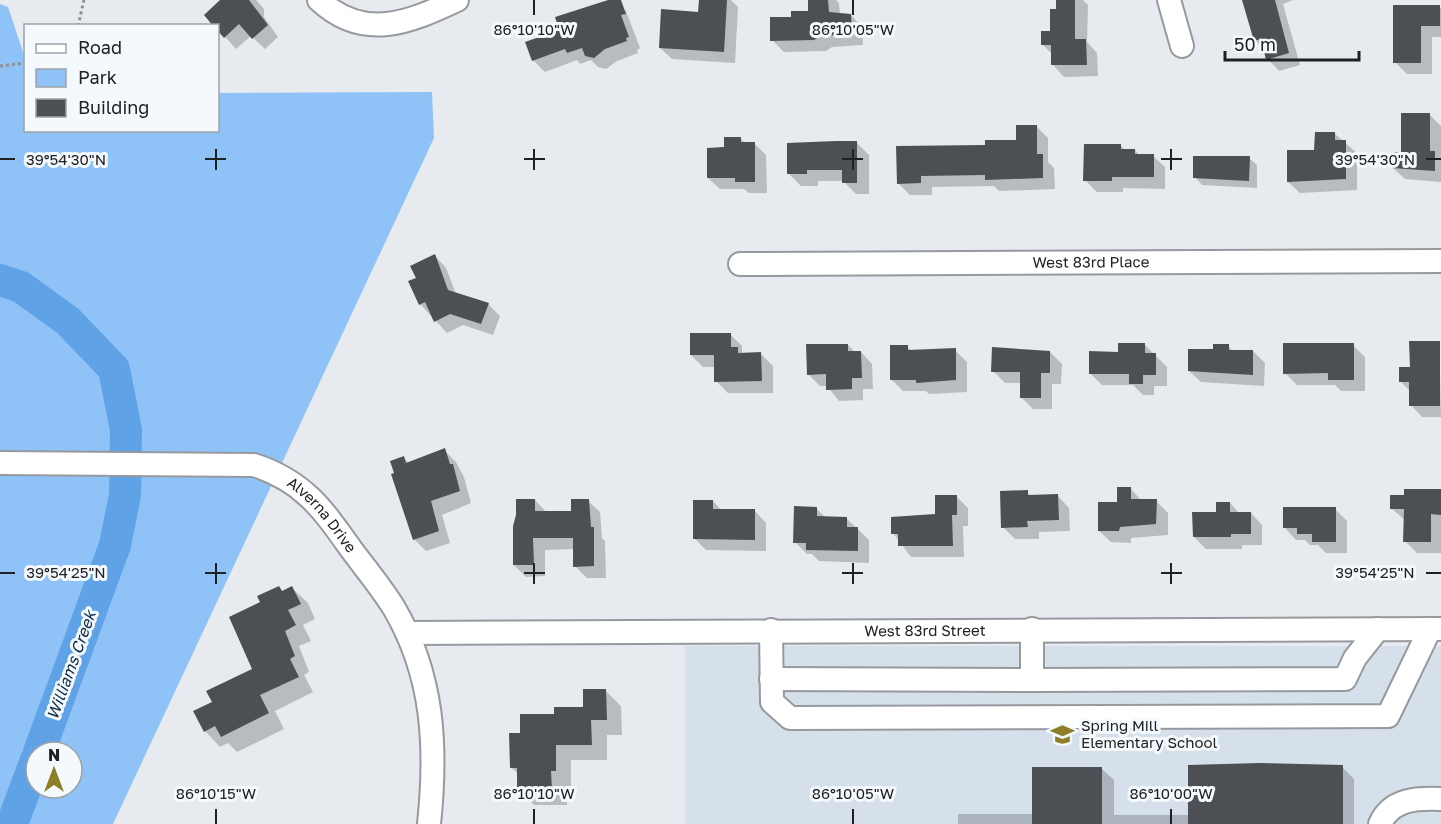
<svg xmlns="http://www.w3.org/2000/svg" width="1441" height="824" font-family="'Golos Text',sans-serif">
	<rect width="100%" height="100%" fill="#e7ebf0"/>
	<path fill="#d6e0eb" d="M685,646h756v178h-756z"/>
	<path fill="#8fc2f6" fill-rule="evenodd" d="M0,4l8,3 17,51 1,72h192v-37l214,-1 2,46 -321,686h-113zM36,752h36v36h-36z"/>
	<path fill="#0003" d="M223,0h33l8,9v8l14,20 -13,12 -14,-13 -15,13 -18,-20z
		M612,0l14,11 14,37 -3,2 1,3 -21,8 -11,8 -8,-2 -7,-7 -11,4 -3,-4 -32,12 -12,-12 28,-29z
		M701,0h30l7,7 -3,56 -63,-4 -12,-11 40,-35z
		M810,0h26l3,3 1,11 11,1 11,12 1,18 -31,2 -6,4 -42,1 -12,-12 20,-21 18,-7z
		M1058,0h25l5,5 -1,37 10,11 1,23 -34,1 -11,-12 -1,-11 -9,-9 8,-12 7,-22z
		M1244,0h49l-10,4 17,61 -21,6 -11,-12 -3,-9 -10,-10z
		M1395,7l46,1v29h-9v37h-25l-12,-12z
		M1430,115l11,11v56l-36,-3 -12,-11z
		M1036,126l12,12v24l6,6 1,21 -56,2 -5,-5 -62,1v8h-22l-12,-12 88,-37 32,-5z
		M1335,134l22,19v37l-57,3 -12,-11z
		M741,139l4,4h9l12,12 1,38h-18l-5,-4h-24l-12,-11 17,-29z
		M857,143l12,12v39h-13l-13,-13h-25v5h-17l-12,-12z
		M1121,146l4,4h10l5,6h13l12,11v22l-42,-1v4h-26l-12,-12z
		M1249,158l8,7v23l-55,-3 -7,-8z
		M435,256l11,12 10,26 32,10 12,12 -7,19 -30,-10 -16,8 -27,-29z
		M730,334l12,12v8h19l12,12v27h-45l-12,-12v-14h-13l-12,-12z
		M1439,343l2,74h-19l-11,-12v-13l-11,-11z
		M1144,344l23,23v19h-13v9h-11l-10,-10h-31l-11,-11 29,-21z
		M848,345l7,7h6l11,12 1,25h-10v11l-24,1 -12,-15h-7l-12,-12z
		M1353,345l12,12v34h-24l-6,-6h-38l-12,-12z
		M1228,346l5,5h20l12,12 -1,23 -63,-4 -12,-11 26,-20z
		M907,347l5,4 43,-1 12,12v30l-38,2 -3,-3h-23l-12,-12z
		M1050,352l12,12 -1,20h-9v25h-19l-12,-12v-14h-16l-12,-12z
		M444,450l12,12 8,15 7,26 -29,12 8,28 -24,8 -12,-12 -10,-81 5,5z
		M1130,488l12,13h14l12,12v22l-37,3v5l-20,-1 -12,-11z
		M1441,491v62h-24l-12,-12v-21l-14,-12 15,-12z
		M1027,492l5,5 26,-1 11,12 1,23 -31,1v7h-24l-12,-12z
		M956,496l12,12v18h-5l1,31h-53l-18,-24 44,-17z
		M535,500l12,13 26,-1 15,-11 12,11 2,26 3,3 1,37h-19l-12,-12 -1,-17 -29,1v26l-19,1 -12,-12z
		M713,501l9,10h33l11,12v28l-60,-1 -12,-12z
		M1230,503l9,10h12l11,12v20h-20v4h-36l-12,-12z
		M816,508l10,10h20l23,22v23l-50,-2 -7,-7h-5l-12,-12z
		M1335,509l12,12v32h-21l-8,-8h-8l-5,-5h-9l-11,-12z
		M279,588l4,4 9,-4 16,15 7,16 -12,6 8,16 -12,5 10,26 -5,3 9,17 -38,19 9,18 -47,23 -9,-9 -8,4 -15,-16 9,-28 40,-34 8,-67z
		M606,691l15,15 1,29h-15v25h-36v26h-4v19h-33l-15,-16v-14l-8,-8 11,-33 34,-18 29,-7z
		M1342,767l12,12v45h-396v-10h76l68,-45 12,11v35h75z"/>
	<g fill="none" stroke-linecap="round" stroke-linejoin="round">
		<path stroke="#5fa3e6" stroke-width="32" d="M0,280l21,7 47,34 46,48 12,61 -1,65 -10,50 -76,207
			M12,824l24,-64"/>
	</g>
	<path fill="#4c5054" d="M220,0h29l19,25 -16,14 -13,-15 -15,14 -6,-7v-5h-5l-9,-11z
		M608,0h13l5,14 -5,1 8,22 -3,1 1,3 -22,8 -11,9 -9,-2 -3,-8 -15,5 -2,-4 -33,12 -7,-19 34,-12 -4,-13z
		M699,0h28l-3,52 -65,-4 2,-39 37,3z
		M808,0h20l1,12 22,2 1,20 -32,2 -6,4 -44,1v-24h21v-6h17z
		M1056,0h19v39h11l1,26h-36v-20h-10v-14h9v-22h6z
		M1242,0h33l14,53 -23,7 -5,-21 -7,2z
		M1393,5h47v21h-19v37h-28z
		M1401,113h29v38h5v20l-43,-3v-16h9z
		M1016,125h21v29h6v24l-58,2v-5l-64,1v7l-24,1 -1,-38 89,-1v-5h31z
		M1315,132h20v8h11v39l-59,3v-32h27z
		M724,137h17v5h14v40h-20v-4h-28v-30l17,-1z
		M836,141h21v42h-15v-13h-35v4h-20v-31z
		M1084,144h37v5h14v5h19v23h-42v4h-29z
		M1193,156h57l-1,25 -56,-3z
		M435,254l13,36 41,13 -8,21 -31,-10 -16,8 -9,-20 -6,3 -11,-24 8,-3 -6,-12z
		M690,333h41v14h7v6l23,-1 1,29 -48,1v-27h-24z
		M1409,341h31v65h-31v-24h-10v-15h11z
		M1118,343h27v10h11v22h-13v9h-14v-10h-40v-23l29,1z
		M1283,343h71v37h-26v-7l-45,1z
		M806,344h42v7h13l1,27h-10v11l-26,1v-16l-19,1z
		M1213,344h16v6h24v25l-65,-4v-22h25z
		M890,345h18v5l48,-2v32l-40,3v-3h-26z
		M992,347l58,4v22h-9v25h-21v-26h-29z
		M445,448l5,16h3l7,27 -29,10 8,30 -26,9 -22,-66 3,-1 -4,-12 14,-5 2,7z
		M1117,487h14v12h26l-1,25 -36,3 -1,4h-21v-29h19z
		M1404,489h37v26l-10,-1v28h-28l1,-33h-14v-14h14z
		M1028,490v5l30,-1 1,26 -32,1 1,6 -27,1 -1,-37z
		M935,495h22v20h-5l1,31h-55v-12h-7v-17l44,-3z
		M516,499h19v12h36v-12h18l2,28h3v39l-21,1v-29h-40l1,27h-21v-39l3,-11z
		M693,500h20v9h42v31l-62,-1z
		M1216,502h14v10h21v22h-20v3h-38l-1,-25h24z
		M794,506l23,1v9l30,1v10h11v24l-52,-1v-7h-13z
		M1283,507h53v35h-24v-8h-15v-6h-14z
		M279,586l3,5 10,-5 9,18 -13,6 8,15 -11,6 10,25 -5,3 9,18 -39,18 9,18 -48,24 -6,-11 -11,6 -11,-21 19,-9 -6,-11 46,-22 -23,-52 31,-15 -3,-6z
		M583,689h23l1,31h-16l1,25h-36v26h-5l1,19h-35v-22h-7l-1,-35h11v-19h34v-7h29z
		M1260,763l83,2v59h-155v-59z
		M1032,767h70v57h-70z"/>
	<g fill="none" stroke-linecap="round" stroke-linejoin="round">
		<defs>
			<g id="minor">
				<path d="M319,0c45,42 91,22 138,0"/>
				<path d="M1169,0l13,46"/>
				<path id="s1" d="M740,264l701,-3"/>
				<path id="s2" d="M0,463l254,2c49,16 68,43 97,84 14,19 30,38 43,59 40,68 43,140 35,216"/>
				<path d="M1032,629v51l313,-1 10,-21 23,-29"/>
				<path d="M771,630l1,72 18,16 598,-2 42,-87"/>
				<path id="s3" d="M407,633l1034,-4"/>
				<path d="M771,679l261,1"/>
				<path d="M1380,824c11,-25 36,-26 61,-25"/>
			</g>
		</defs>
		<use href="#minor" stroke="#969a9e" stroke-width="26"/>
		<path stroke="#8d9093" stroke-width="3" stroke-dasharray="3 3" stroke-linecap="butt" d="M78,26l6,-26
			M0,66l26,-3"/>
		<use href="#minor" stroke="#fff" stroke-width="22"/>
	</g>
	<path fill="none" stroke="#202123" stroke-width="2" d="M534,0v15M853,0v15M216,149v21M534,149v21M853,149v21M1171,149v21M0,159h15M205,159h21M524,159h21M842,159h21M1161,159h21M1426,159h15M216,563v21M534,563v21M853,563v21M1171,563v21M0,573h15M205,573h21M524,573h21M842,573h21M1161,573h21M1426,573h15M216,809v15M534,809v15M853,809v15M1171,809v15"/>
	<defs>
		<symbol id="school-bare" viewBox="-9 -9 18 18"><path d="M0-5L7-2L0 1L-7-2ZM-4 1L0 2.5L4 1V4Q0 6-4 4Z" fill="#8d7f26" stroke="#f4f9fd" stroke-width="2.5" paint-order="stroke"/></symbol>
	</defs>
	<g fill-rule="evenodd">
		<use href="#school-bare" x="1046" y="718" width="33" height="33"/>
	</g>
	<g text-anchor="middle" stroke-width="6" stroke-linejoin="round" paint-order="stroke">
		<g font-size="15" fill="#202123" stroke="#f4f9fd">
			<text dy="5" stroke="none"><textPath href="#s1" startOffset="351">West 83rd Place</textPath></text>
			<text dy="5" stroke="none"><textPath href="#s2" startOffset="340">Alverna Drive</textPath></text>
			<text dy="5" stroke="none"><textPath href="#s3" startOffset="518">West 83rd Street</textPath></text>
		</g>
		<g font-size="15" fill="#202123" stroke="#f4f9fd" text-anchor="start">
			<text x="1081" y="731">Spring Mill<tspan x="1081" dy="17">Elementary School</tspan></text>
		</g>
		<g font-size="16" font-style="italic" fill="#102c47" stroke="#f4f9fd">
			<text transform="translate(71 665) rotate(-70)" y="6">Williams Creek</text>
		</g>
	</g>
	<g font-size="15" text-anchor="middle" fill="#202123" stroke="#f4f9fd" stroke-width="6" stroke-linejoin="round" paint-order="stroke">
		<text x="534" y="35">86°10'10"W</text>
		<text x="853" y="35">86°10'05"W</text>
		<text x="66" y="165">39°54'30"N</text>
		<text x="1375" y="165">39°54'30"N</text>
		<text x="66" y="578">39°54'25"N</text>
		<text x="1375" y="578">39°54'25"N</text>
		<text x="216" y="799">86°10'15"W</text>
		<text x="534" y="799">86°10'10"W</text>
		<text x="853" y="799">86°10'05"W</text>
		<text x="1171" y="799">86°10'00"W</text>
	</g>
	<rect x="24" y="24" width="195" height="108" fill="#f4f9fd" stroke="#9fa3a6" stroke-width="1.5"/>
	<rect x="36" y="44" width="30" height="9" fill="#ffffff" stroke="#9fa3a6" stroke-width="1.5"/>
	<text x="78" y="54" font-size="18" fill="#202123">Road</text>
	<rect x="36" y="69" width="30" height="18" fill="#8fc2f6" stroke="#9fa3a6" stroke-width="1.5"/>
	<text x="78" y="84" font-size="18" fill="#202123">Park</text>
	<rect x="36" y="99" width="30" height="18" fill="#4c5054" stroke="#9fa3a6" stroke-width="1.5"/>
	<text x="78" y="114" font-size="18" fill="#202123">Building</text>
	<g transform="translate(54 770)"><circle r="28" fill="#f4f9fd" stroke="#9fa3a6" stroke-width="1.5"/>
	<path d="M0-4.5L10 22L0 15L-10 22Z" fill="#8d7f26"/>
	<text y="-9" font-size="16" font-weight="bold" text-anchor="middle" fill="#202123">N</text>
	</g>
	<path d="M1225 51v9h134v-9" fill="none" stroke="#202123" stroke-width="3"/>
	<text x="1234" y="51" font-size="18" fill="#202123" stroke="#f4f9fd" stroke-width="4.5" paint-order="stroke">50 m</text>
</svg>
